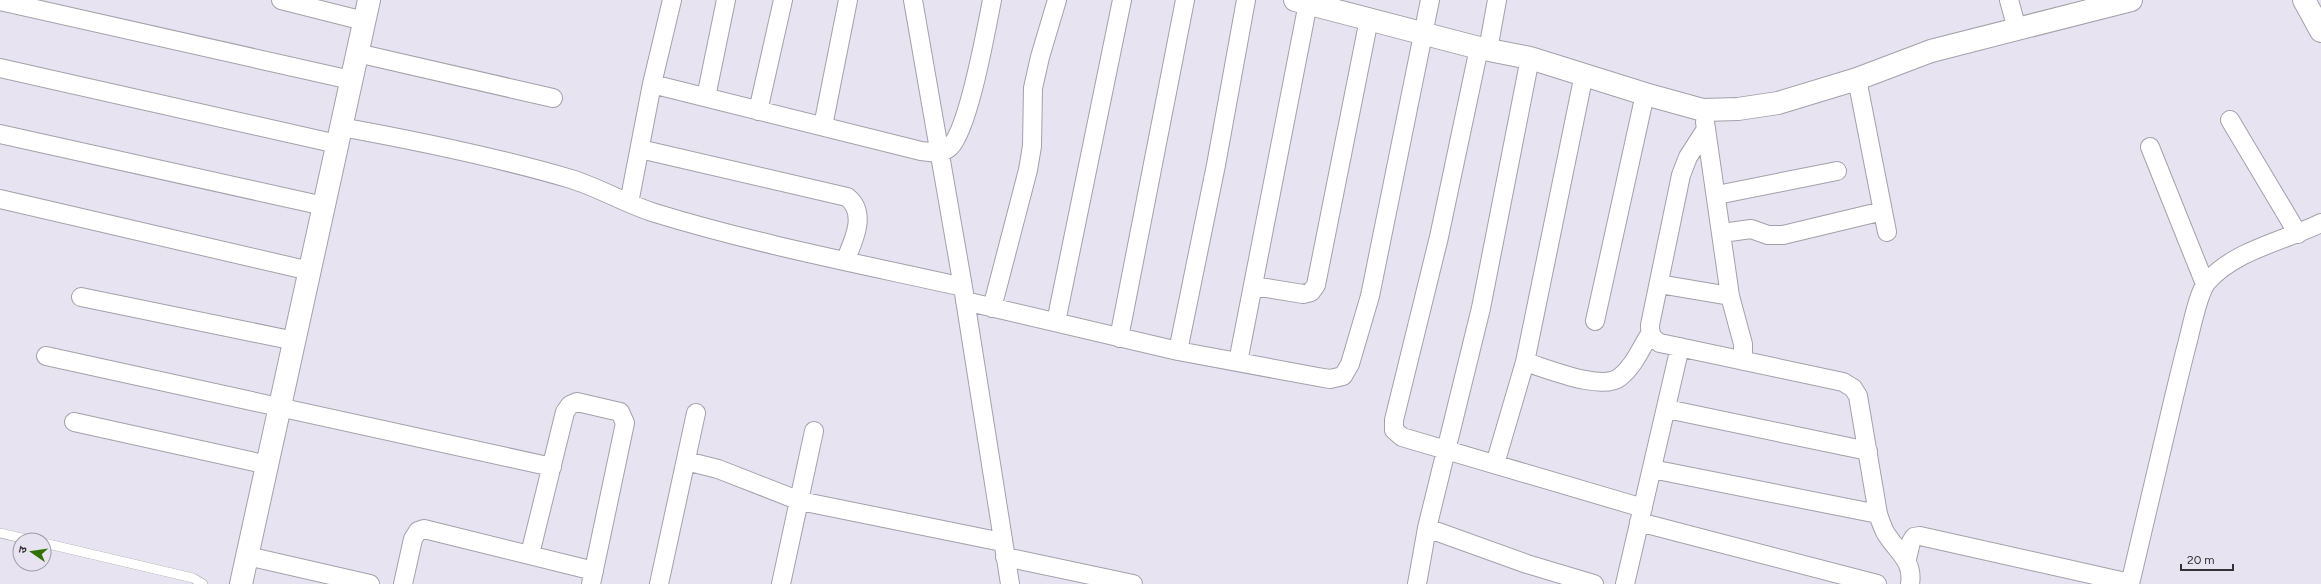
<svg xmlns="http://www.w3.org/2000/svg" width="2321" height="584" font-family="Figtree,'Noto Sans Devanagari',sans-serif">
	<rect width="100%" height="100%" fill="#e7e3f0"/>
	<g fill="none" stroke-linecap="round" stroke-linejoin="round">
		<defs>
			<path id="lane" d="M0,533l30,7
				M44,543l149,35 10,6"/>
			<path id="street" d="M281,0l83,21
				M913,0l50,287 47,297
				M2009,0l8,29
				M0,1l351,79
				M1479,48l-40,189 -45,183v10l8,7 241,71
				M1488,50l9,-50
				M357,53l196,45
				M0,68l337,76
				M1857,79l30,153
				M652,84l269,67c10,1 21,4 29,-4 19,-19 36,-117 42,-147
				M706,97l20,-97
				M758,111l25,-111
				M2230,120l68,114
				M1705,122l25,174 13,48v17
				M823,126l25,-126
				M341,127c77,14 155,30 230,52 29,9 55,25 84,34 101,31 205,51 308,74
				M1706,129l-18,28 -7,18 -31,150c0,10 2,13 10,18l183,39 10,6 5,8 20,118c2,6 4,12 7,18 11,19 29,28 25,52
				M0,134l324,72
				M2150,147l55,137
				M640,149l207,48c21,16 6,45 -2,64
				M1717,195l120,-24
				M0,199l310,72
				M629,203l23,-119 20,-84
				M1722,233l29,-4 17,6h15l100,-24
				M1659,284l71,12
				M1254,286l49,8 8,-2 5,-7 53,-266
				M81,297l214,44
				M965,301l213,50 140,26 12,2 13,-3 7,-12 20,-68 60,-296
				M992,308l36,-138 4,-24 1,-58 7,-31 17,-57
				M1595,321l50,-227
				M1056,322l66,-322
				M1119,338l66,-338
				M1178,351l38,-186 30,-165
				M46,356l506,111
				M1238,362l70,-359
				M1525,362c21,6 77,30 95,15 14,-11 21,-29 30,-43
				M1667,409l201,42
				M74,422l194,43
				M686,461l32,8 82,32 202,41
				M1495,464l30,-102 59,-288
				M1652,469l226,45
				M1639,522l238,62
				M1427,528l100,36 67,20
				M530,554l35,-142 5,-7 7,-3 43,10 5,11 -34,161
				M247,556l123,28
				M1005,557l128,27
				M1907,559l4,-17 3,-5 6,-1 210,47
				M403,584l10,-45 5,-8 6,-2 170,42
				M659,584l37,-171
				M781,584l33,-153
				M1417,584l10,-56 54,-220 49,-250
				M1625,584l55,-237
				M2130,584c18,-78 36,-155 55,-232 5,-16 12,-58 22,-70 28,-32 77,-41 114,-59"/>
			<path id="secondary" d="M1295,0l184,48 51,10 115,36 58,16 35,-1 40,-6 79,-24 74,-28 200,-51
				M2304,0l17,31
				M241,584l128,-584"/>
		</defs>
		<use href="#lane" stroke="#a3a0ac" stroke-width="10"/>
		<use href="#street" stroke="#a3a0ac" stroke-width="20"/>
		<use href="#secondary" stroke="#a3a0ac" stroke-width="24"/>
		<use href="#lane" stroke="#fff" stroke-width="9"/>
		<use href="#street" stroke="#fff" stroke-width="18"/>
		<use href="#secondary" stroke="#fff" stroke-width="22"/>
	</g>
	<g transform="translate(32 552) rotate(283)"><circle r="19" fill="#e7e3f0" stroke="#9f9ca6"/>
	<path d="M0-3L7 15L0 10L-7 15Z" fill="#337106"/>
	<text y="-6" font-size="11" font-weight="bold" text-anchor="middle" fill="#333236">उ</text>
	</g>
	<path d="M2181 564v6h52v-6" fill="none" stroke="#333236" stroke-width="2"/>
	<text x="2187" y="564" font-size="12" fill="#333236" stroke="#e7e3f0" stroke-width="3" paint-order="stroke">20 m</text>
</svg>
